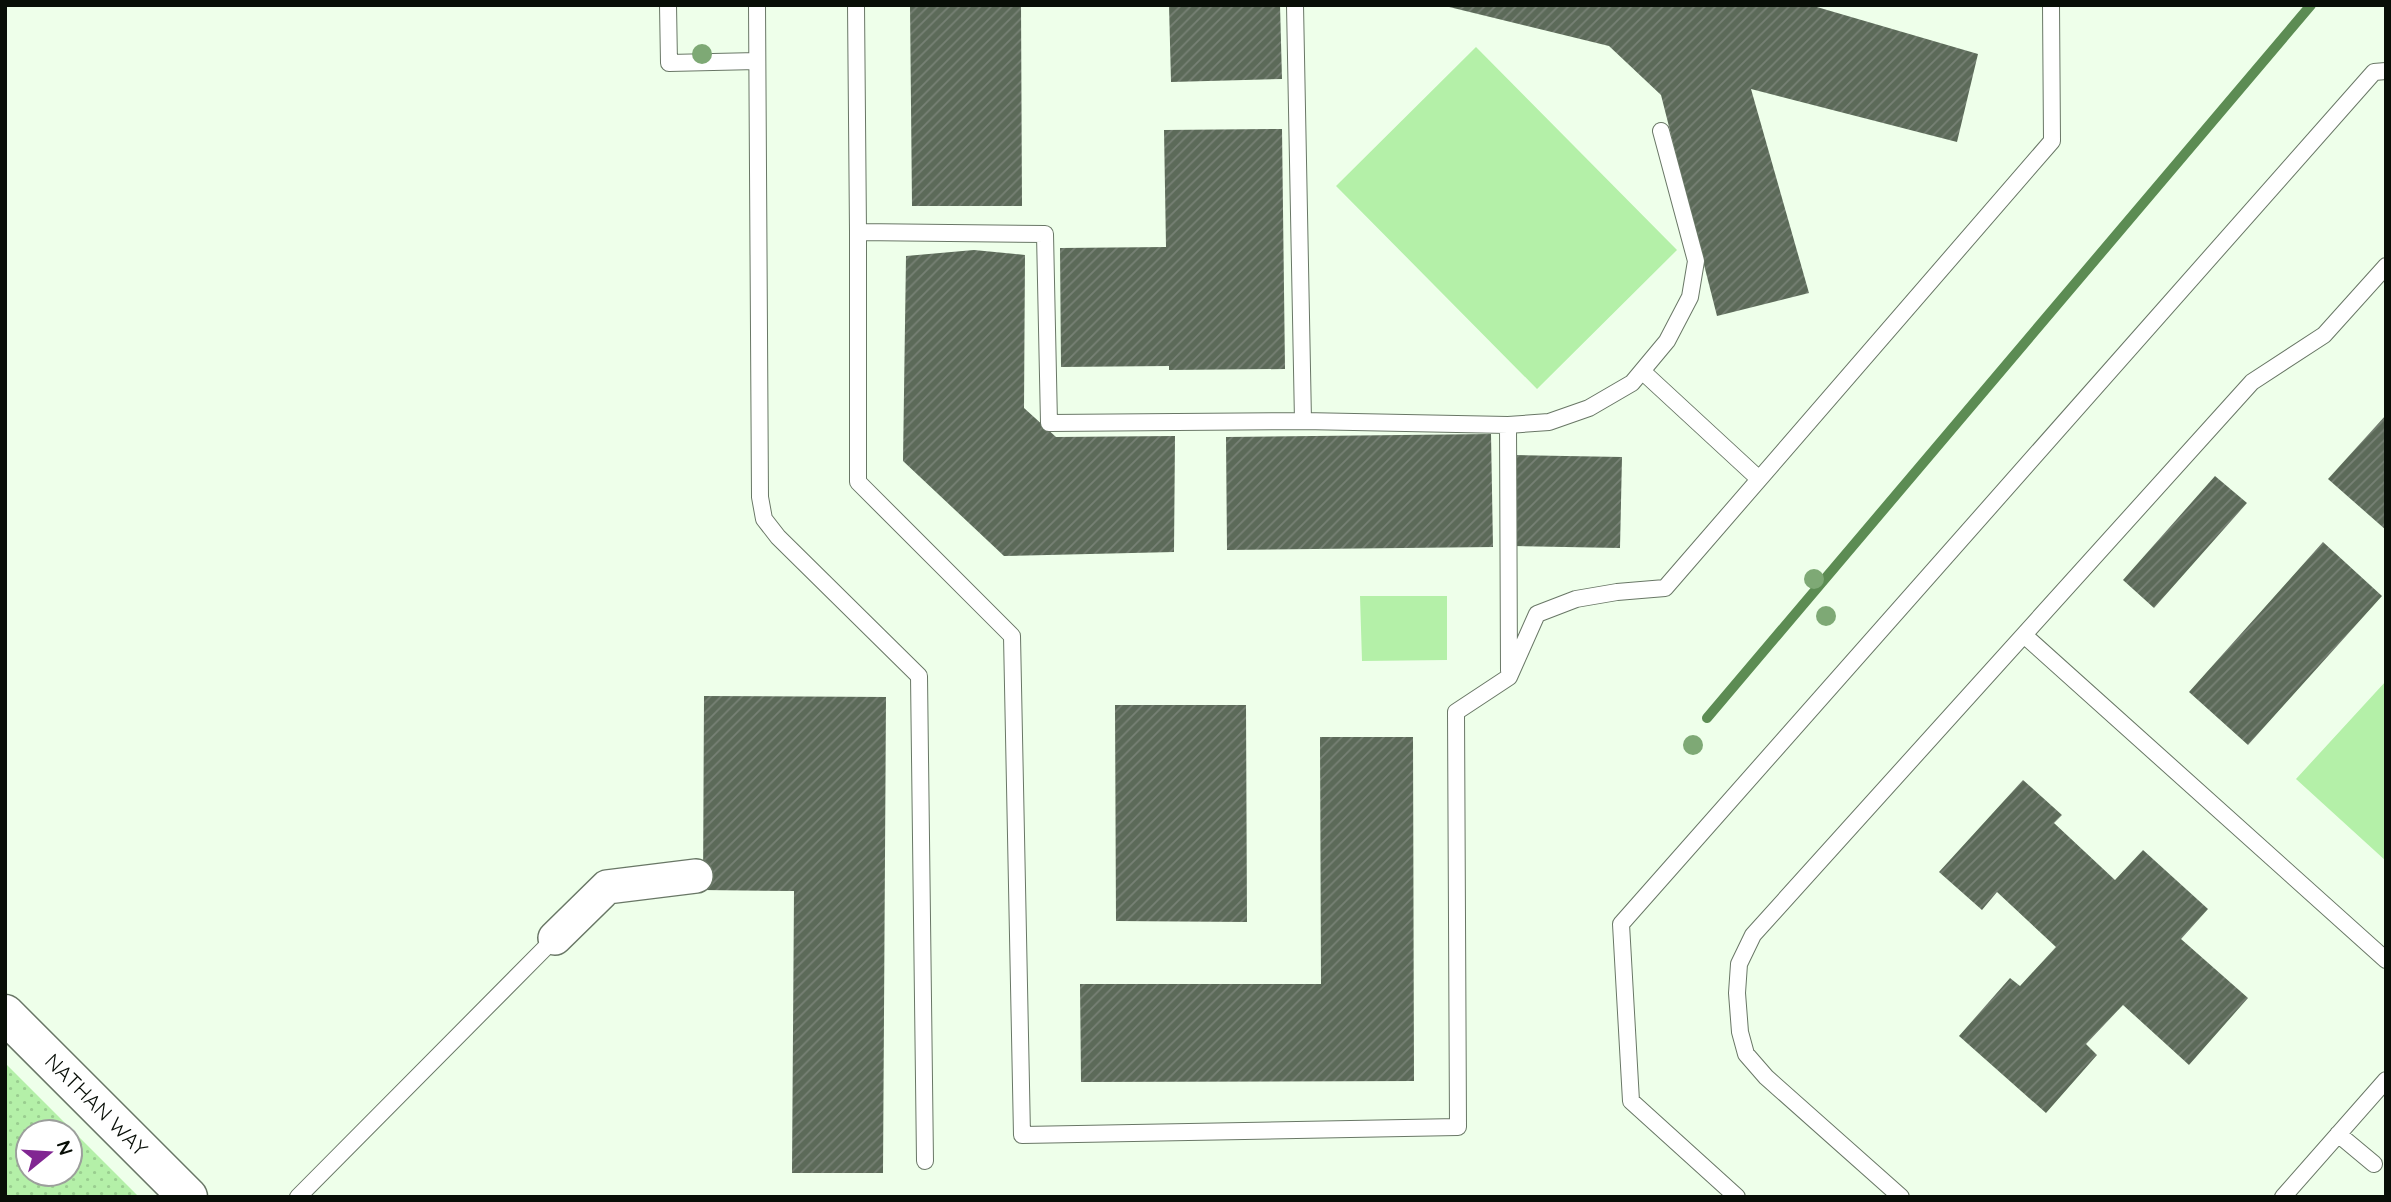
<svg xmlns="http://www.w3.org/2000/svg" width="2391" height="1202" font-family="Quicksand,sans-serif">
	<defs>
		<pattern id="grass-dots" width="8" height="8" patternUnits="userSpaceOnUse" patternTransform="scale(1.75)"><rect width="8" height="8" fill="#b4f0a8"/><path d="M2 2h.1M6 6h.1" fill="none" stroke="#99cd8f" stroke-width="1.8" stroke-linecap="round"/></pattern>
		<pattern id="building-hatch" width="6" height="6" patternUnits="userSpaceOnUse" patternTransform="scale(1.75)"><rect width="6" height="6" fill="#5c6a59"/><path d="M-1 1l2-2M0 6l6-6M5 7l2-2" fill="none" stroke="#778175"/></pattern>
	</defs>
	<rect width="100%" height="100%" fill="#eeffea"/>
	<path fill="url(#grass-dots)" fill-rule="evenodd" d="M5,1063l134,134h-134zM28,1132h42v42h-42z"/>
	<path fill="#b4f0a8" d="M1476,47l201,203 -140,139 -201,-203z
		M1360,596h87v64l-85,1z
		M2386,681v180l-90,-82z"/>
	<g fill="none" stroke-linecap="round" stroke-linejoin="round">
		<path stroke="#5c8c53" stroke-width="10" d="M1707,718l604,-713"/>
	</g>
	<path fill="url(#building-hatch)" d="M910,5h111l1,201h-110z
		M1169,5h111l2,74 -111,3z
		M1441,5h369l168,49 -21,88 -206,-53 58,204 -92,23 -56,-221 -52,-49z
		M1282,129l3,240 -116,1v-4l-108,1 -1,-119 106,-1 -2,-117z
		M974,250l51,5 -1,153 32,29 119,-1 -1,116 -170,4 -101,-95 3,-205z
		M2386,415v115l-58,-51z
		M1491,434l2,113 -266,3 -1,-113z
		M1516,455l106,2 -2,91 -106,-2z
		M2215,476l32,27 -93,105 -31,-28z
		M2323,542l59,54 -134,149 -59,-53z
		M704,696l182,1 -3,476h-91l2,-282 -91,-1z
		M1115,705h131l1,217 -131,-1z
		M1320,737h93l1,344 -333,1 -1,-98h241z
		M2023,780l39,35 -8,8 61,57 28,-30 65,59 -27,30 67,59 -59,67 -66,-60 -37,39 11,11 -51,58 -87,-77 51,-58 10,8 36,-39 -59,-55 -15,18 -43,-38z"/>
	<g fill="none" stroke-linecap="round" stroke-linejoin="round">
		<defs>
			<path id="lane" d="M668,5l1,58 88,-2
				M757,5l3,492 4,22 14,18 141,139 6,485
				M856,5l2,227 187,2 4,189 254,-2 -8,-416
				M858,232v250l154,154 10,499 436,-8 -2,-415 53,-35 28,-63 39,-15 41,-7 48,-4 387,-447 -1,-136
				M1642,371l117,108
				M1303,421l205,4
				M2024,635l362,325
				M1509,671l-1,-246 41,-3 40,-14 43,-25 35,-42 23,-44 6,-36 -35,-130
				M2338,1134l36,30
				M298,1197l257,-259
				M1737,1197l-106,-96 -10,-177 753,-852 12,-1
				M1901,1197l-135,-120 -20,-23 -6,-22 -3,-39 2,-29 14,-29 499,-553 72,-47 62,-69
				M2283,1197l103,-117"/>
			<path id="street" d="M555,938l52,-51 89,-11"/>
			<path id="secondary" d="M5,1014l183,183"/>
		</defs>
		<use href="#lane" stroke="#697766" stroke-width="18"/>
		<use href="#street" stroke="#697766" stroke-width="36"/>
		<use href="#secondary" stroke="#697766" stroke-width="41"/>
		<use href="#lane" stroke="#fff" stroke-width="16"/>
		<use href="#street" stroke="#fff" stroke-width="33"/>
		<use href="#secondary" stroke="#fff" stroke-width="38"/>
	</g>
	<g fill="#7ea975">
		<circle cx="702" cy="54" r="10"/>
		<circle cx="1814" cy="579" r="10"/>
		<circle cx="1826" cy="616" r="10"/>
		<circle cx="1693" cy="745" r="10"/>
	</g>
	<g text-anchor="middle" stroke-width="6" stroke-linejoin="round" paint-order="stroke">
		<g font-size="21" fill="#080e07" stroke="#fff">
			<text transform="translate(96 1105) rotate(45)" y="7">NATHAN WAY</text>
		</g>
	</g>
	<rect width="2391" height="1202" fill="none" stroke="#080e07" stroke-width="14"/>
	<g transform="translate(49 1153) rotate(72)"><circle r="33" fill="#ffffff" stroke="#9c9f9c" stroke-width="2"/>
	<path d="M0-5L12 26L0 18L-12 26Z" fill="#812692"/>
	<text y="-10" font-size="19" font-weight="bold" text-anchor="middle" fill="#080e07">N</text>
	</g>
</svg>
